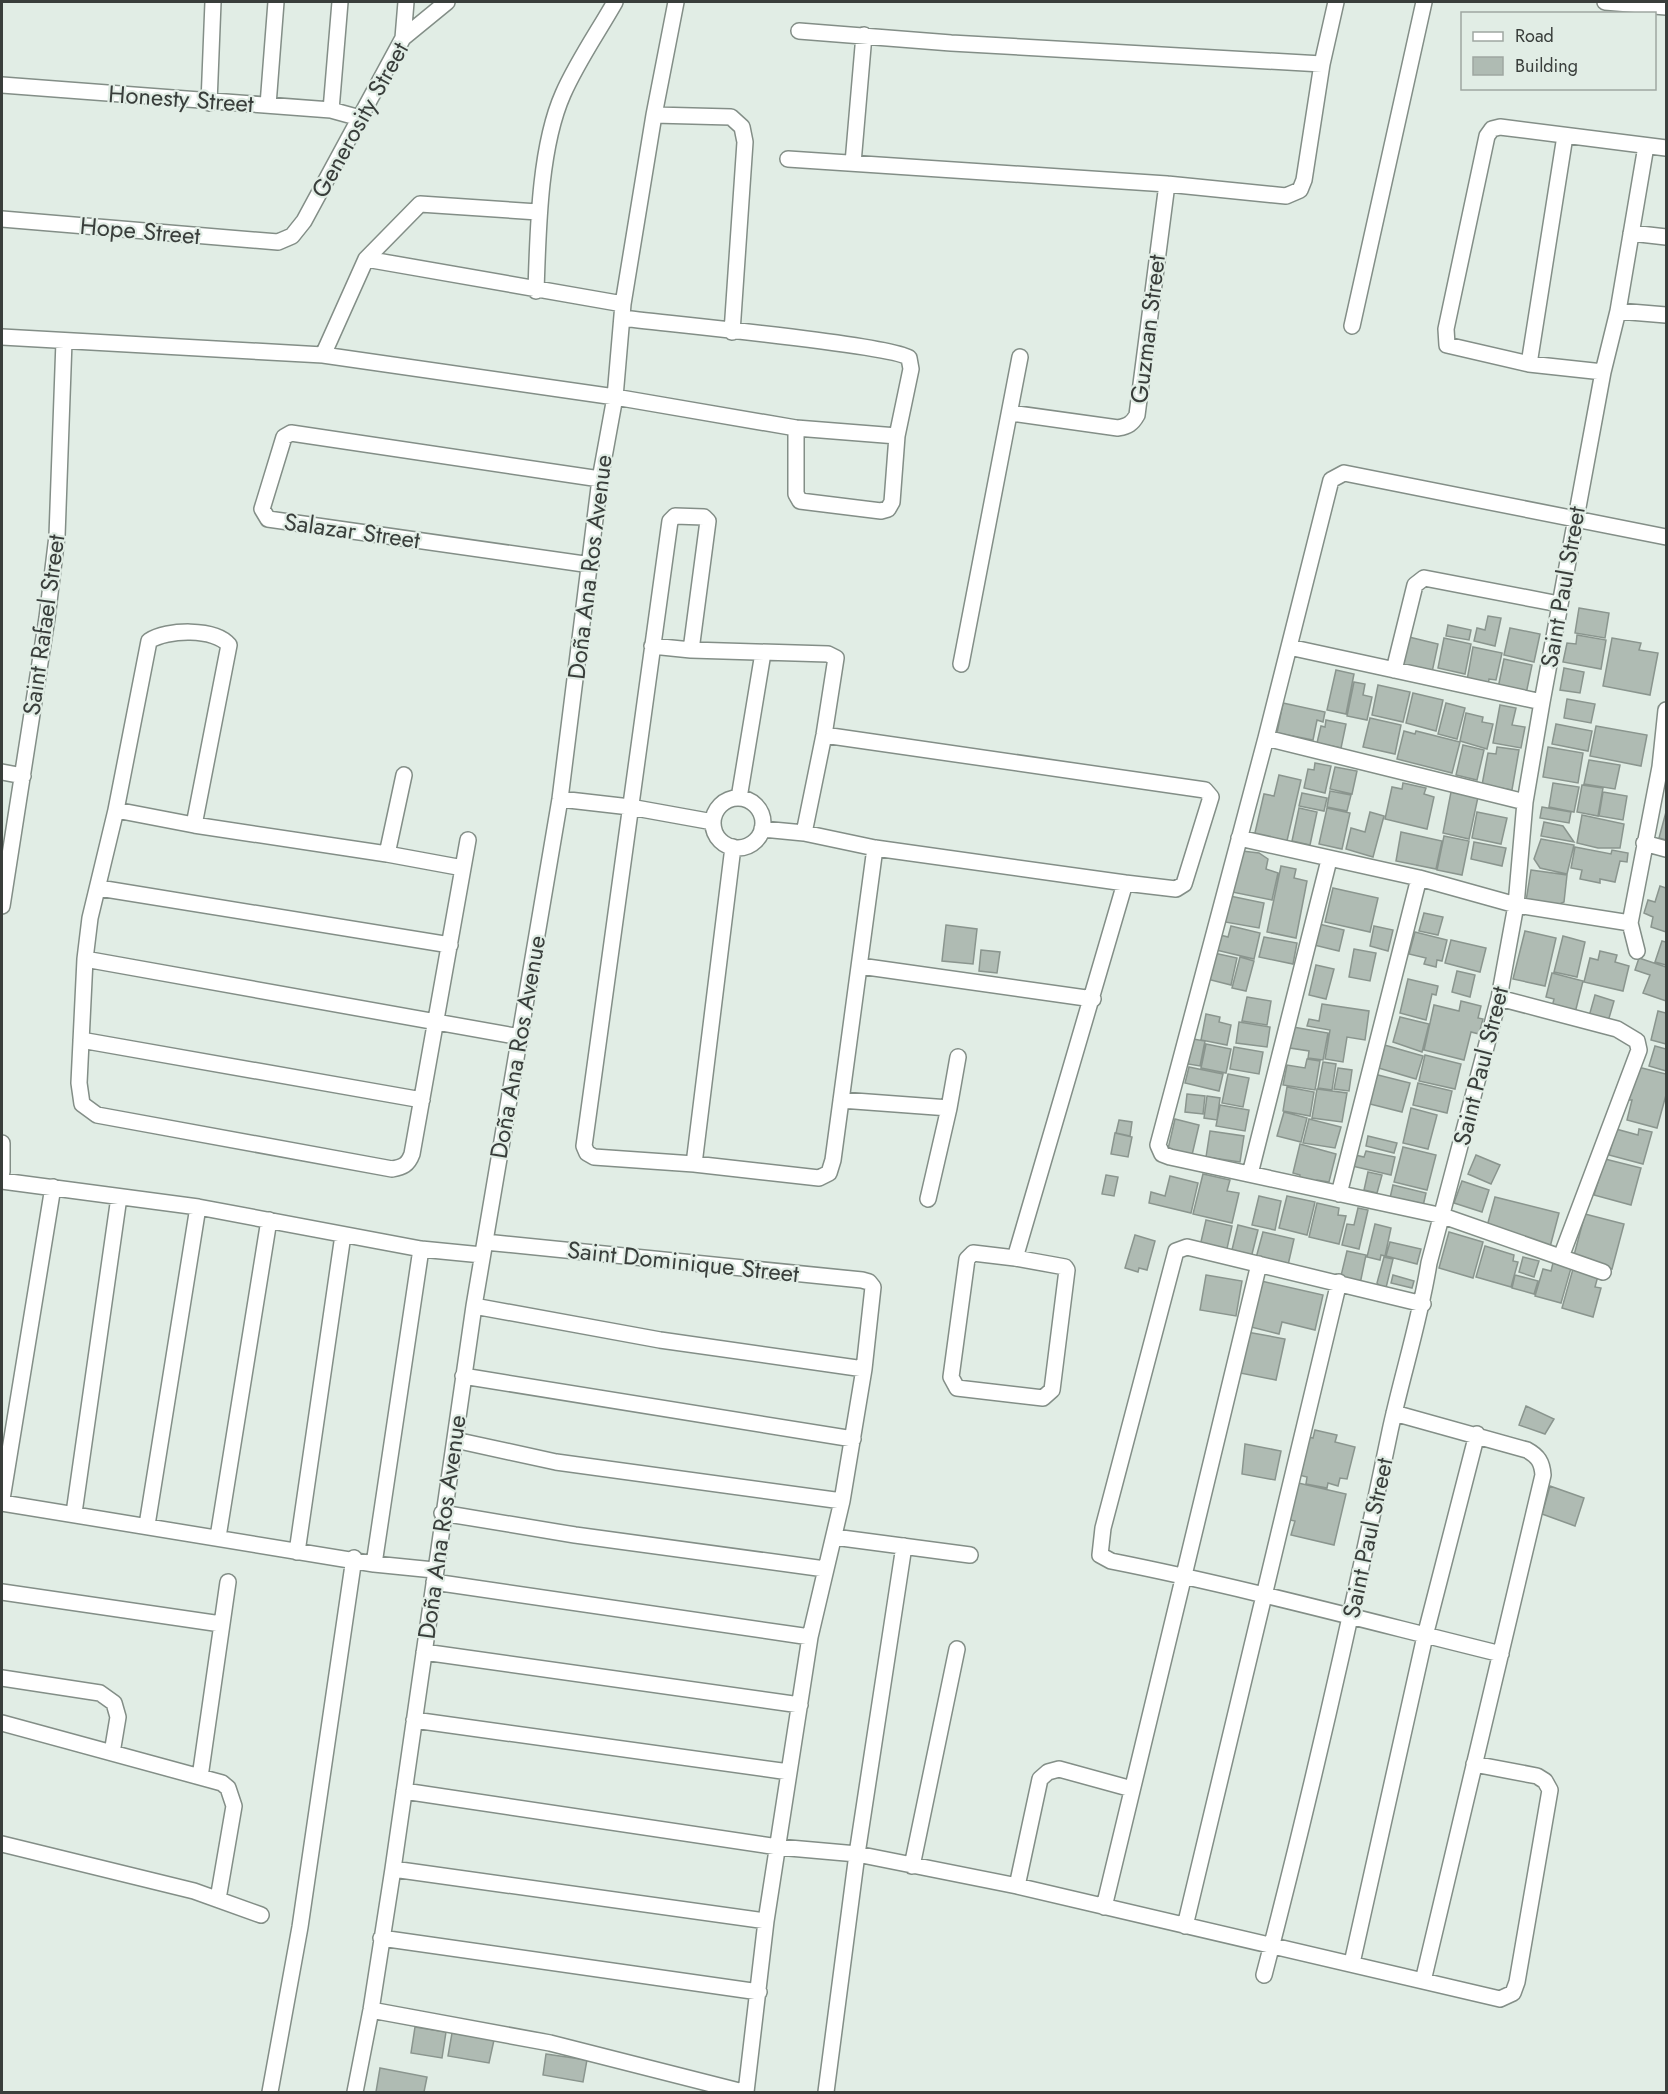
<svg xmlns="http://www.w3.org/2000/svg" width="1668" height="2094" font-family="Jost,sans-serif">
	<rect width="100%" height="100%" fill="#e1ede5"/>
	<path fill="#afbbb3" stroke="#8a958e" stroke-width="1.5" d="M1579,608l30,5 -4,25 -30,-5z
		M1488,616l13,2 -6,28 -21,-5 3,-13 8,2z
		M1448,625l23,5 -2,10 -23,-4z
		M1510,628l30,6 -6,28 -30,-7z
		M1577,635l29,5 -5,29 -38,-7 4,-19 9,1z
		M1409,637l29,7 -7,33 -29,-11z
		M1444,638l27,6 -6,30 -27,-6z
		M1612,638l29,5 -2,7 19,3 -8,42 -47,-9z
		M1473,647l29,6 -6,27 -7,-1 -1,6 -21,-5z
		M1504,659l28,6 -6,29 -28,-6z
		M1564,668l20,4 -4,21 -20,-3z
		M1336,670l18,4 -8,40 -19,-4z
		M1354,682l11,2 -2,11 9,2 -5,23 -20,-4z
		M1378,685l32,7 -7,30 -31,-7z
		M1413,693l30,7 -7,31 -30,-8z
		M1567,699l28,5 -4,19 -27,-5z
		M1283,703l42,9 -2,10 -6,-2 -4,20 -36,-7z
		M1446,703l19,5 -8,31 -19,-5z
		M1500,705l16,3 -4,17 13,2 -4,21 -28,-5z
		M1466,713l17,4 -1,5 11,2 -6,25 -27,-8z
		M1370,718l31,7 -6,29 -32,-7z
		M1326,720l20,4 -5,24 -24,-5 4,-17 4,1z
		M1556,724l36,7 -4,20 -36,-7z
		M1596,726l51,9 -6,31 -51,-10z
		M1404,731l11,3 1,-3 44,11 -8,31 -55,-14z
		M1463,745l21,5 -7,30 -21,-5z
		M1497,747l22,3 -7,40 -30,-5 6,-32 8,1z
		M1548,747l35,6 -5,30 -35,-6z
		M1589,760l31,5 -5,24 -31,-5z
		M1315,763l16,3 -6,27 -21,-5 4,-19 6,1z
		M1335,767l22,4 -5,23 -22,-5z
		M1279,775l22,5 -15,65 -32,-8 10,-43 10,2z
		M1403,783l23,5 -2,6 10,3 -7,32 -42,-10 7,-32 10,2z
		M1553,783l26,4 -5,25 -25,-5z
		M1582,785l21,3 -5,28 -21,-4z
		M1330,791l21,4 -4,16 -20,-4z
		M1451,792l27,5 -9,42 -26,-6z
		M1603,792l24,4 -4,24 -24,-4z
		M1302,793l25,5 -3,13 -25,-5z
		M1542,807l29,5 -2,11 -29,-5z
		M1299,808l18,4 -7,33 -18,-4z
		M1327,808l23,5 -8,36 -23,-5z
		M1370,812l14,4 -11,41 -27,-8 5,-21 14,4z
		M1477,812l30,6 -6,26 -29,-6z
		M1666,812v28l-7,-2z
		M1582,815l42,9 -4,24h-22l-21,-5z
		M1544,822l19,4 11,16 -33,-6z
		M1401,832l41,9 -6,28 -40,-8z
		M1444,836l25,5 -7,34 -25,-5z
		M1541,839l33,6 -7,29 -27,-6 -6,-9z
		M1474,842l32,6 -4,18 -31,-7z
		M1575,847l36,7 1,-4 16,3 -1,9 -7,-1 -5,21 -15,-3v4l-20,-4 2,-9 -11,-2z
		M1242,851l17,2 9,6 -2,10 12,4 -6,27 -40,-8z
		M1281,866l15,3 -2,9 13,3 -11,57 -29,-6z
		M1531,870l36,5 -3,27 -9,4 -29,-5z
		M1660,886l6,2v44l-15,-5 2,-10 -9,-4 4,-13 7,2z
		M1333,888l45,10 -8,34 -45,-10z
		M1230,896l34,7 -5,25 -34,-6z
		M1424,913l19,4 -5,18 -19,-4z
		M1319,924l25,6 -5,21 -25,-6z
		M946,925l31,4 -4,35 -31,-3z
		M1231,926l29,7 -6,26 -38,-9 4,-15 8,2z
		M1374,926l19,4 -5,21 -18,-5z
		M1525,931l31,7 -11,48 -32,-7z
		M1415,932l32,8 -5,21 -5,-1 -1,7 -12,-3 2,-6 -17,-4z
		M1563,936l22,6 -8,35 -23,-5z
		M1264,937l33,6 -4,21 -34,-7z
		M1451,940l35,8 -6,24 -35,-9z
		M1662,941l4,1v23l-11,-3z
		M1354,949l22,4 -6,28 -21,-4z
		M981,950l19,2 -3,21 -18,-2z
		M1600,951l17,4 -2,7 14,4 -6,25 -39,-9 6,-24 8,2z
		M1214,953l23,5 -6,27 -24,-6z
		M1240,957l14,4 -8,30 -14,-3z
		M1639,958l27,9v34l-23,-8 7,-18 -15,-5z
		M1316,965l18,4 -8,30 -17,-4z
		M1457,971l18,4 -5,22 -18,-5z
		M1552,973l31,8 -9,36 -23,-6 3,-12 -8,-2z
		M1408,979l30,7 -2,9 -4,-1 -6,26 -26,-7z
		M1595,995l19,6 -7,24 -19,-5z
		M1247,997l24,4 -4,24 -25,-4z
		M1461,1001l20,5 -3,12 5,1 -4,15 -8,-2 -7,28 -40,-10 10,-45 25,6z
		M1322,1004l47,7 -4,29 -18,-3 -4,25 -18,-3 5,-29 -23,-4 2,-7 10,2z
		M1658,1011l8,2v31l-15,-4z
		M1206,1014l14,3 -1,5 12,3 -4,20 -26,-5z
		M1400,1017l29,7 -7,28 -29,-10z
		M1239,1022l31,5 -3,20 -31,-4z
		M1293,1027l35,6 -5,27 -15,-2 1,-7 -19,-3z
		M1193,1039l12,2 -5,25 -12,-2z
		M1206,1044l25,5 -5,24 -25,-5z
		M1381,1044l42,12 -7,23 -41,-12z
		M1655,1046l11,3v22l-17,-5z
		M1234,1047l29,5 -4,22 -29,-5z
		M1425,1055l36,9 -6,25 -36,-8z
		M1307,1059l13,2 -5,29 -32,-5 4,-20 18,3z
		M1323,1062l13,2 -4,26 -14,-2z
		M1189,1067l34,7 -4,17 -34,-8z
		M1638,1067l28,7v21l-9,33 -30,-8 5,-20h-4z
		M1338,1068l14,2 -3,21 -15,-2z
		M1228,1074l21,4 -6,29 -21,-4z
		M1374,1074l36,9 -8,29 -36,-9z
		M1418,1083l34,8 -5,22 -34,-8z
		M1287,1087l27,5 -4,24 -27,-5z
		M1317,1089l30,4 -5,29 -30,-4z
		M1187,1094l18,2 -2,18 -18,-2z
		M1207,1096l13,2 -3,22 -13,-2z
		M1220,1105l29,5 -4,21 -29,-5z
		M1411,1108l26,7 -9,34 -25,-6z
		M1284,1112l23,6 -6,24 -24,-6z
		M1175,1119l24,6 -7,30 -24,-6z
		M1309,1119l32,8 -6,21 -32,-5z
		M1119,1120l13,2 -2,14 -14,-3z
		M1616,1129l22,6 1,-6 13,3 -9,32 -34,-9z
		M1210,1131l34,5 -4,26 -34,-5z
		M1115,1133l17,4 -4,20 -17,-3z
		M1368,1136l29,7 -3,10 -28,-7z
		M1300,1144l36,10 -7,28 -12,-2 -2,9 -17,-5 2,-9 -7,-2z
		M1403,1147l33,8 -9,35 -33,-8z
		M1366,1151l29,6 -4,18 -39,-9 3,-11 9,2z
		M1476,1155l24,10 -9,19 -23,-10z
		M1605,1159l36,9 -10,37 -37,-10z
		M1368,1172l14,3 -5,18 -13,-3z
		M1203,1174l27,6 -3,11 12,2 -7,30 -39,-9z
		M1106,1175l12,2 -4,19 -12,-2z
		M1170,1176l28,7 -7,30 -42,-10 2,-11 14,4z
		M1462,1181l27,9 -7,22 -28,-9z
		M1393,1185l33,8 -3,13 -33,-8z
		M1259,1196l22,5 -6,29 -23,-5z
		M1287,1196l28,6 -8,33 -28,-7z
		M1495,1197l64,16 -9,34 -64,-17z
		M1317,1203l22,5 -1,7 8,1 -7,28 -30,-7z
		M1358,1208l10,2 -9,39 -17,-4 5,-21 7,1z
		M1585,1214l39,10 -12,45 -39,-10z
		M1206,1220l26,6 -6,27 -26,-7z
		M1375,1224l16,4 -6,28 -4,-1 -1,5 -13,-3z
		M1238,1225l20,5 -7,28 -20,-4z
		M1263,1232l31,7 -6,26 -32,-7z
		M1449,1232l34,10 -10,36 -34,-10z
		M1135,1235l20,6 -8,29 -8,-2 -1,4 -13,-4z
		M1390,1242l31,7 -4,15 -31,-8z
		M1485,1246l29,9 -1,6 5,1 -7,25 -35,-10z
		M1347,1251l19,4 -6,29 -20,-4z
		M1384,1257l9,2 -8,33 -8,-9z
		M1523,1257l16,4 -5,16 -15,-5z
		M1553,1263l18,5 -10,35 -26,-7 8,-27 8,2z
		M1573,1269l25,7 -3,11 6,1 -8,29 -31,-9z
		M1206,1275l36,6 -6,35 -36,-6z
		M1393,1275l21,6 -2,7 -21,-5z
		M1515,1275l23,6 -4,13 -22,-6z
		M1257,1280l66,15 -8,35 -33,-8 -3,12 -32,-8z
		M1247,1332l38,7 -9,41 -41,-8z
		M1526,1406l28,13 -9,15 -26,-9z
		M1315,1430l22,5 -2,7 20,5 -8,32 -7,-1 -2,8 -10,-3 -1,5 -21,-4 1,-7 -12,-3 9,-38 9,2z
		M1245,1444l36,7 -6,29 -33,-6z
		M1294,1482l52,12 -12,51 -43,-10 4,-14 -10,-2z
		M1550,1486l34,12 -9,28 -33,-12z
		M415,2027l31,5 -4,26 -31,-5z
		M452,2033l42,7 -5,23 -41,-7z
		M546,2054l41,6 -4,22 -40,-7z
		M380,2068l47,9 -3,15h-48z"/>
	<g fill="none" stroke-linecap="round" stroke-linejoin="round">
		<defs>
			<path id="street" d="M1605,2l61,5
				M799,31l152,12 371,21
				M403,38l3,-36
				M2,85l329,25 29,8
				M209,103l4,-101
				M268,105l8,-103
				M331,110l9,-108
				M654,115l77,2 11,10 3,15 -13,190
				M788,159l379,25 119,12 14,-6 4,-10 18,-116 14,-62
				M853,163l11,-128
				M2,219l276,23 14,-6 12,-15 99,-183 44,-36
				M1631,233l35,4
				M366,259l257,45
				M536,291c2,-58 3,-143 27,-197 14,-32 35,-62 52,-92
				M1618,311l48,4
				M622,318c38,5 272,27 287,40l2,11 -14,67 -5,66 -4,7 -7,2 -81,-10 -4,-7v-66
				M1352,326l72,-324
				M2,337l321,18 292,42 181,31 101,8
				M323,355l43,-96 54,-55 118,8
				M1529,364l36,-228
				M1603,372l-74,-8 -82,-19 -1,-16 41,-193 5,-7 8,-2 166,21
				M1011,413l107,15c10,-2 14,-4 19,-13l30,-231
				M591,565l-323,-46 -6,-10 22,-72 7,-4 309,46
				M652,646l39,4 137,4 8,4 -12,77 -20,98
				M1289,647l253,55
				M691,650l17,-129 -4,-4 -29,-1 -5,5 -86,625 3,7 7,4 100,7 125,14 10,-5 4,-13 42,-312
				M961,664l59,-307
				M1394,670l21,-85 9,-7 135,26
				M824,735l381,55 6,7 -27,87 -8,5 -51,-6 -110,375 50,9 2,3 -15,120 -9,8 -86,-10 -6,-11 16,-118 6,-6 42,5
				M1266,738l259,64
				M2,772l21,4
				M739,798l24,-145
				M713 823a25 25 0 1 1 50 0a25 25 0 1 1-50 0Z
				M560,799l70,8 83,15
				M116,810l78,15 193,29 76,14
				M194,825l35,-180c-14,-17 -62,-16 -80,-4l-33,169 -26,108 -5,41 -6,124 3,21 15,11 295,54c11,-2 16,-4 20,-15l56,-314
				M762,829l42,4 71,15 250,35
				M1239,838l180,40 97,27 114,18 30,-156 6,-57
				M1644,843l22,6
				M387,854l17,-79
				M99,888l351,57
				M2,906l45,-288 10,-82 7,-195
				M1630,923l7,28
				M85,959l435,78
				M860,966l233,33
				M1499,998l118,31 20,12 2,9 -78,207
				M81,1040l341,60
				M841,1100l108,8 -21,91
				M949,1108l9,-51
				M2,1143v29
				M694,1164l39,-317
				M1250,1174l79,-314
				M2,1181l196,26 223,42 61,6
				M1339,1194l80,-316
				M485,1242l377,38 7,2 4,5 -9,82 -22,132 -32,136 -44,284 -20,171
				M1603,1272l-160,-56 -273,-59 -8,-3 -4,-9 108,-407 65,-258 13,-7 322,64
				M1423,1304l-236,-57 -11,4 -73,277 -3,27 11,6c131,26 260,61 390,93
				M474,1306l186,34 204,29
				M463,1376l390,63
				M1394,1413l133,37c11,6 15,12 16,25l-120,506
				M455,1440l101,22 286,39
				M2,1499l51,-312
				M2,1503l372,61 60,6
				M74,1513l45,-316
				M442,1513l133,22 250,34
				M147,1525l51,-318
				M218,1537l51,-317
				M834,1537l136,18
				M297,1552l46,-317
				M374,1564l47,-315
				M434,1582l376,55
				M2,1592l219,32
				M424,1652l376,53
				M2,1678l98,15 14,10 4,14 -6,36
				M414,1720l375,52
				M2,1723l220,60 6,5 6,18 -16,93
				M200,1777l28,-195
				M404,1791l374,56 79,7 160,32 483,113 13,-6 4,-11 33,-192 -5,-9 -8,-5 -63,-12
				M2,1844l192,47 67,24
				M912,1866l45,-217
				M393,1869l373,52
				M1017,1886l23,-107 8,-7 11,-3 73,20
				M1104,1907l155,-643
				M1185,1926l154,-644
				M381,1938l378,54
				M1352,1963l73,-327 52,-202
				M1264,1975c47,-180 88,-361 126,-544 12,-56 30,-111 39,-168l70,-265 17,-93 9,-103 17,-100 61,-330 15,-61 28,-165
				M371,2010l179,33 193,49
				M270,2092l30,-165 54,-369
				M355,2092l16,-82 22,-141 81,-563 86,-507 40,-320 15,-82 8,-93 31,-189 22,-113
				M826,2092l31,-238 47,-308"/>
		</defs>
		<use href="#street" stroke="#838e87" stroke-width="18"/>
		<use href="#street" stroke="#fff" stroke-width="15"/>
	</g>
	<g text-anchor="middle" stroke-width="4.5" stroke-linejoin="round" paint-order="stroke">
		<g font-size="24" fill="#393e3b" stroke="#e1ede5">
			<text transform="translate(181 99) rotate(4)" y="8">Honesty Street</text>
			<text transform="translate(360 120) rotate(-61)" y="8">Generosity Street</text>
			<text transform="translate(140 231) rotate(5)" y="8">Hope Street</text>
			<text transform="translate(1148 329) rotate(-83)" y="8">Guzman Street</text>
			<text transform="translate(352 531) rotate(8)" y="8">Salazar Street</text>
			<text transform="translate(590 567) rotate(-83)" y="8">Doña Ana Ros Avenue</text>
			<text transform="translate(1563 587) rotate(-80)" y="8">Saint Paul Street</text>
			<text transform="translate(44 625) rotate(-82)" y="8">Saint Rafael Street</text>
			<text transform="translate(518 1047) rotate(-80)" y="8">Doña Ana Ros Avenue</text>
			<text transform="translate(1481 1066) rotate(-76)" y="8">Saint Paul Street</text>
			<text transform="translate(683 1262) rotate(6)" y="8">Saint Dominique Street</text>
			<text transform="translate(442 1527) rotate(-82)" y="8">Doña Ana Ros Avenue</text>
			<text transform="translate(1368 1538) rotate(-78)" y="8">Saint Paul Street</text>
		</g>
	</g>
	<rect width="1668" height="2094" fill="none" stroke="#393e3b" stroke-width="6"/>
	<rect x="1461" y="12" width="195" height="78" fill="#e1ede5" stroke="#9ea7a1" stroke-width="1.5"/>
	<rect x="1473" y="32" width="30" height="9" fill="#ffffff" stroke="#9ea7a1" stroke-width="1.5"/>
	<text x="1515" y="42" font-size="18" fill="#393e3b">Road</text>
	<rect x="1473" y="57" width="30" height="18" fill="#afbbb3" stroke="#9ea7a1" stroke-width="1.5"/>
	<text x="1515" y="72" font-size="18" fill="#393e3b">Building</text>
</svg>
